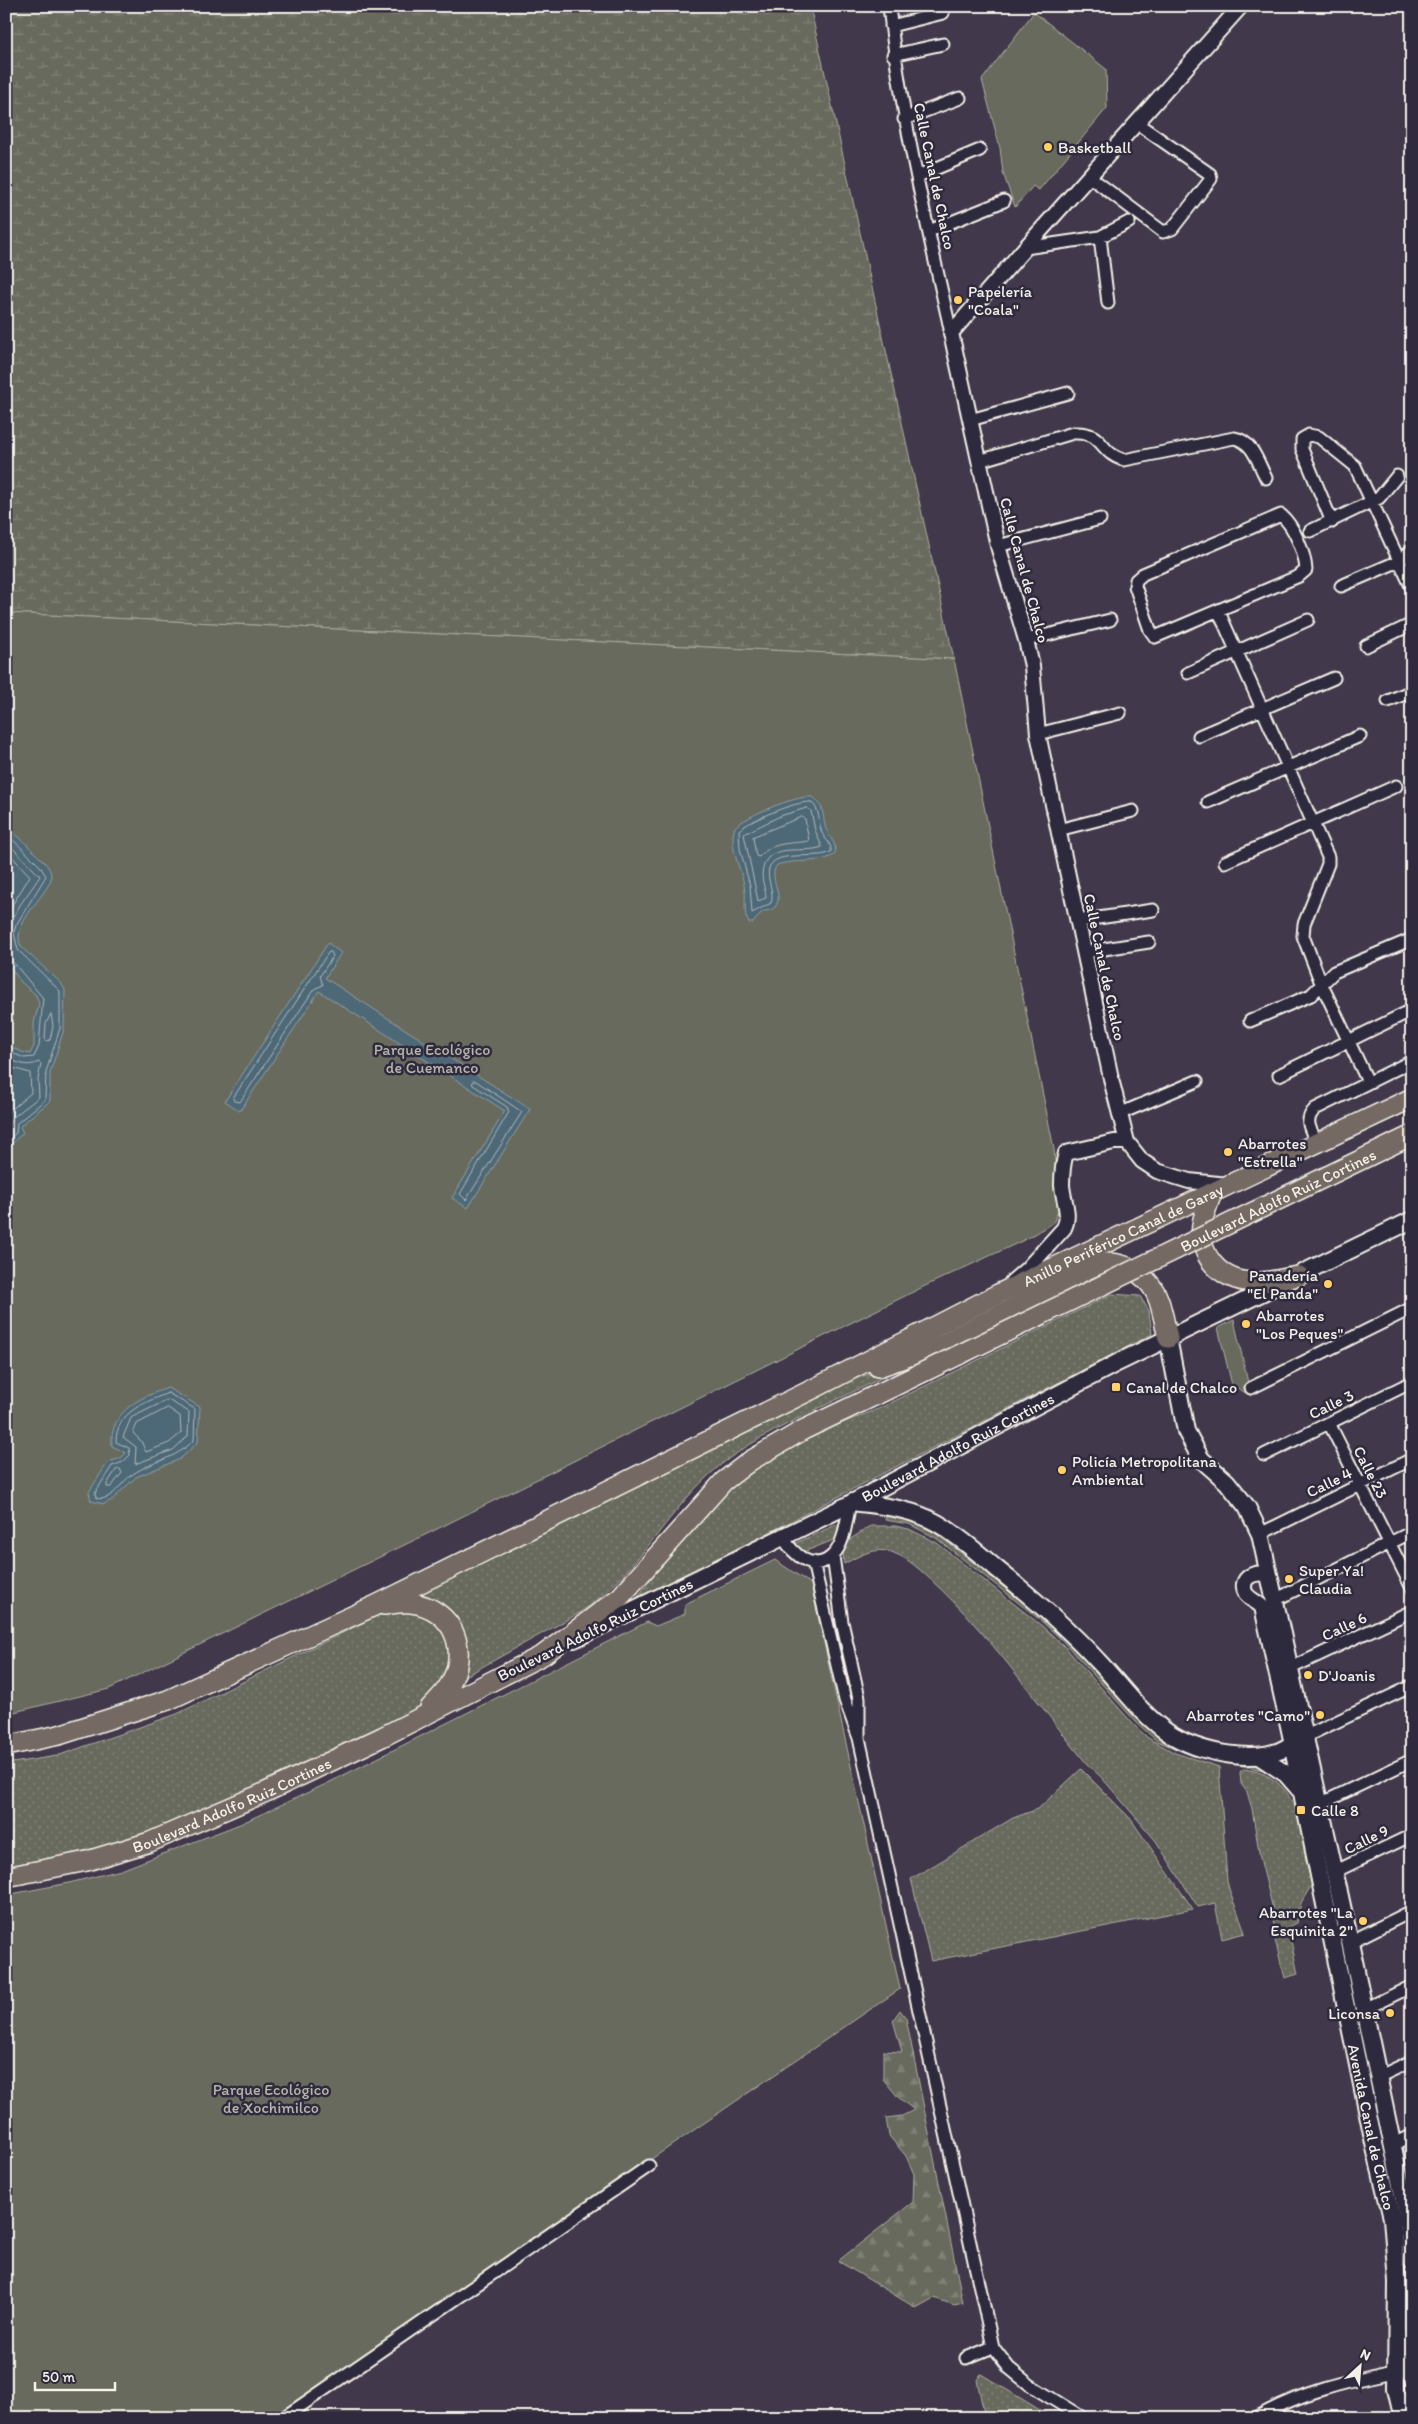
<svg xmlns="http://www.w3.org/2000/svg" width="1418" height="2424" font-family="Itim,sans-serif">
	<defs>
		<pattern id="grass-dots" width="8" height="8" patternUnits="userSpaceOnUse" patternTransform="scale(1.25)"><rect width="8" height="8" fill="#686b5d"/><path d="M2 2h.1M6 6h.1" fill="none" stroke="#7e8174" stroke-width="1.8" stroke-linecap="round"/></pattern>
		<pattern id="forest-firs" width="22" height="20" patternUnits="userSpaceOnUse" patternTransform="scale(1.25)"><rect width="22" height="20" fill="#686b5d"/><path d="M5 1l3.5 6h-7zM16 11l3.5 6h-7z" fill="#7e8174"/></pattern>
		<pattern id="wetland-marsh" width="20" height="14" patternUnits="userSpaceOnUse" patternTransform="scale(1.25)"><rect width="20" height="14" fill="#686b5d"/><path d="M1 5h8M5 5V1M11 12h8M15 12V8" fill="none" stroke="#7e8174"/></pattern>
	</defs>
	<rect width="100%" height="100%" fill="#42384b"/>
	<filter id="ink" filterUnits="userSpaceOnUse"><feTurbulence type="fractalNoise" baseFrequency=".02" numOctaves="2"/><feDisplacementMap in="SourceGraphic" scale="10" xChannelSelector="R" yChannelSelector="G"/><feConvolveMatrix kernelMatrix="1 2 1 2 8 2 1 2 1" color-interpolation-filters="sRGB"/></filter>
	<g filter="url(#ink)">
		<path fill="url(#grass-dots)" stroke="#aeaea2" d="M1112,1294l28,2 9,15 3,23 -519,269 54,-72 57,-58 58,-34 76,-30z
			M918,1360c-34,17 -69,34 -103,50 -37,19 -75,36 -106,65 -47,44 -75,103 -130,138l-124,69 -6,-71 -14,-12 -17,-7 179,-85 253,-127z
			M886,1516l21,4 27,12 110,85 25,23 61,69 18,18 20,16 36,13 60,11 8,3 11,13 -11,-9 -9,-4 -70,-14 -36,-15 -21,-19 -74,-82 -23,-21 -103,-81 -27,-14 -24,-4z
			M842,1522l-6,17 -35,14 -7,-9z
			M871,1526h24l14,3 28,14 105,83 22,20 70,79 14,13 27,15 44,14 8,114c4,18 13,34 18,52l-23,6 -7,-36 -17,4 -42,-66 -54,-63 -15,-14c-49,-60 -99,-132 -156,-184 -11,-10 -22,-21 -37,-27 -18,-7 -34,2 -50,11l-1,-13 9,-13z
			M405,1610l32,12 16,19 2,22 -40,49 -274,129 -135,32v-109l51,-8 120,-42 200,-98z
			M1081,1769l49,49 63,91 -262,52 -20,-82 102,-61 25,-9z
			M1243,1769c60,6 60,68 69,115l-11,19 -4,20 -9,4 10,47 -13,4 -10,-38 -3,-35 -12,-47 -8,-49 -5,-17 -6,-8 -1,-12z
			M981,2374l72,44h-68l-8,-38z"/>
		<path fill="url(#forest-firs)" stroke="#aeaea2" d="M900,2010l6,8 57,285 -9,2 -20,-7 -18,10 -78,-47 75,-59 1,-28 -8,-18 -17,-20 -3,-18 16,-2 12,-6 -16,-13 -15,-18v-28l19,1 -9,-32z"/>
		<path fill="url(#wetland-marsh)" stroke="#aeaea2" d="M6,6h804l144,653 -948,-46z"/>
		<path fill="#686b5d" stroke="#aeaea2" d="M1034,12l72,57 1,39 -68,82 -6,-4 -18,21 -12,-34 -3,-25 -18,-68z
			M6,613l948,46 100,490 5,60 -6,14 -31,18 -97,45 -494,246 -322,157 -103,25z
			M1234,1320l17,76 -19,-11 -14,-57z
			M775,1560l36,24 89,405 -627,429h-267v-523l63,-12 52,-13 119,-46 86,-40 321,-162 9,4 29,-12v-10z"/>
		<path fill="#4e6877" stroke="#909fa4" d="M812,797c13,7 10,20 14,32 4,11 11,13 9,25 -10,10 -42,5 -58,11 -10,13 8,29 -2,42 -4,4 -10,3 -14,6 -3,3 -5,7 -8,10h-4c-6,-9 -3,-21 -4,-31 -1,-20 -18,-44 -10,-65 11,-11 61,-32 77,-30z
			M6,828c12,6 20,16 29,25 6,6 15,13 16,22 3,15 -42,47 -30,72l40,36 4,7 -1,39 -14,44v28l-30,25 3,7 -17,16v-104l16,7 8,2 4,-8v-23l5,-19 -3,-9 -14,-12 -16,-21z
			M328,943l13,10 -16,25 205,131 -62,99 -16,-10 53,-87 -186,-120 -79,120 -15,-10z
			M168,1388l32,19 -2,35 -18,17 -44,18 -24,23 -8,4 -13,-3 -2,-9 19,-30 13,-4 5,-5 -14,-7c-3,-35 28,-49 56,-58z"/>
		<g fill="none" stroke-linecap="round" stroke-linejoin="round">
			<path stroke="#b2babb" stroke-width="1" d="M811,802c10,7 7,21 11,31 4,8 10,10 9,19 -14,8 -56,-3 -62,16 -3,12 6,23 2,35l-19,10 -2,-27 -10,-37 -1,-19c12,-10 56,-29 72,-28z
				M808,808l3,3 4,19 7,17c-20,8 -58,-8 -60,28 0,8 4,15 4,23l-8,3 -14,-67 36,-18z
				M802,817l3,2 4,22c-18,3 -36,0 -50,16l-3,-1 -3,-19z
				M6,833l34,33 6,10 -30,49 -2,8 4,17 42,41v37l-14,44 -1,28 -28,23 -1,10 -10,9
				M6,841l34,35c-14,23 -40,47 -29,75l-5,3
				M6,850l24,26 -24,39
				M331,952l2,4 -13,20 3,9 -9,4 -74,113 -6,-1 -1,-3 95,-145z
				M6,960l6,1 31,37 -4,48 -5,11 -10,1 -18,-8
				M51,1014l2,12 -3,14 -3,1 -2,-2 1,-15z
				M6,1057c11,6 21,11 33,5l2,2 -3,15 1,18 -27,21 -6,16
				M6,1066l24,7 1,20 -25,21
				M473,1081h3l46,31 -56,88 -6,-6 49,-82 -2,-5 -34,-22z
				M168,1393l27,16 -1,31c-19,20 -40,20 -61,34 -12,7 -21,29 -37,24l-1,-5 17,-27 11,-4 7,-7 -1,-7 -13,-6c0,-30 28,-39 52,-49z
				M168,1400l21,12 -1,24 -15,14 -38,14 1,-17 -13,-10 8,-19z
				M168,1408l12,8 1,17 -12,10 -23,9 -5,-11 -8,-8 4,-9z
				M120,1469l2,4 -11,14h-4v-3l9,-14z"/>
			<defs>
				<path id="minor" d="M889,6c12,111 38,219 62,327
					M891,26l52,-13
					M893,55l50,-11
					M904,119l56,-21
					M918,176l62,-26
					M1090,177l73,55 9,-3 39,-50 -1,-5 -72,-50
					M929,231l75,-30
					M1100,237l8,66
					M1025,248l75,-11 29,-15
					M970,420l98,-27
					M979,461l94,-28c32,-2 25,20 51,27l110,-22c19,3 24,25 32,40
					M1281,515c13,11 24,38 25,55l-7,6 -144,61 -5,-7 -15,-44 1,-6 7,-6z
					M1332,522l-30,-73v-10l7,-4 10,2 36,29 57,122
					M1310,531l69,-33 18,-22
					M998,546l102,-27
					M1341,586l58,-25 13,-11
					M1219,612l109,245v7l-24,60 -1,12 18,47 47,99
					M1026,640l84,-20
					M1366,646l46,-22
					M1188,673l120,-53
					M1388,701l24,-10
					M1038,734l82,-21
					M1199,736l135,-58
					M1208,802l152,-66
					M1058,830l75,-19
					M1225,862l171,-76
					M1078,921l75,-11
					M1085,952l64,-10
					M1250,1021l61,-26 23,-23 78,-33
					M1279,1075l133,-65
					M1119,1114l78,-33
					M1317,1143c-6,-13 -14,-22 -2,-34l97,-48
					M1251,1388l161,-80
					M1329,1423l83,165
					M1264,1455l148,-73
					M1260,1534l152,-75
					M783,1537c9,16 31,38 50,18 12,-12 13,-35 17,-51
					M813,1562l32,138 14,38v-40l-17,-76 -9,-66
					M1275,1600l137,-68
					M1289,1669l123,-58
					M859,1738l134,609 16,21 21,17 53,33
					M1300,1739l112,-53
					M1320,1804l92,-44
					M1334,1872l78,-37
					M1350,1942l62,-31
					M1363,2010l49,-24
					M1378,2077l34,-16
					M1392,2145l20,-10
					M966,2358l27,-11
					M283,2418l366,-252
					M1256,2418c44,-26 89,-36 139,-46"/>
				<path id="tertiary" d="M1228,1185l-39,-4 -32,-10 -15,-10 -15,-19 -15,-59 -74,-349 -6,-68 -6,-26 -28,-94 -47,-213 74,-85 216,-242
					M1012,1282l15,-13 37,-41c7,-14 -1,-28 -2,-43 0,-11 1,-22 4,-32l48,-11h13
					M1270,1576c-12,-7 -33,1 -24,18 4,6 12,8 16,13l30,137"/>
				<g id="secondary">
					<path d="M1168,1338l18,93 15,28 26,23 20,25 13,27 90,408 57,272 5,47"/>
					<path id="s1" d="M853,1502c28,4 58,6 84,21 21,12 41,30 60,46 36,29 70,58 101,92 22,23 42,52 69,71 29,21 95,35 125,12l83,404 17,70 5,63 -1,107 7,30"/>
					<path id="s2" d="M574,1639l276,-135 267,-141 295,-143"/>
					<path d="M1259,1756l27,18 13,15"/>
					<path d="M1412,2333v41"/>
				</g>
				<g id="trunk">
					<path d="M1212,1193c-3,8 -6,17 -9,26 -8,34 16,62 50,63 14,1 31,-4 46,-6"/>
					<path d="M878,1367l60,-21 146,-75c6,-3 14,-7 22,-8 23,-1 46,16 53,38 4,12 6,25 9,37"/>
					<path d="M384,1605c8,-1 18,-3 27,-2 43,5 60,49 37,84 -5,8 -12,14 -18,21"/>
					<path id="s3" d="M6,1746l53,-11 109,-35 206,-94 441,-218 183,-94 414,-196"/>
					<path id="s4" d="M6,1877l81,-16 63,-19 116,-50 116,-55 161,-82 77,-58 104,-116 26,-20 53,-31 71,-34"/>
				</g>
			</defs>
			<use href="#minor" stroke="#f4f1e8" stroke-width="15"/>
			<use href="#tertiary" stroke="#f4f1e8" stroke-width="18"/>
			<use href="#secondary" stroke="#f4f1e8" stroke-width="20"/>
			<use href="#trunk" stroke="#f4f1e8" stroke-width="22"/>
			<use href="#minor" stroke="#2f2a3d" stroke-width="11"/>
			<use href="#tertiary" stroke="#2f2a3d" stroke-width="14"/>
			<use href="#secondary" stroke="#2f2a3d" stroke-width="16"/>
			<use href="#trunk" stroke="#756964" stroke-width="19"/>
			<defs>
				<g id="trunk-bridge">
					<path id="s5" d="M874,1396l538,-261"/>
				</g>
			</defs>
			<use href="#trunk-bridge" stroke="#f4f1e8" stroke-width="22" stroke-linecap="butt"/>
			<use href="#trunk-bridge" stroke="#756964" stroke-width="19"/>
		</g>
	</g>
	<g fill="#ffd166" stroke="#2f2a3d" stroke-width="2">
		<circle cx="1048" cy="147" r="5"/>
		<circle cx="958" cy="300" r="5"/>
		<circle cx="1228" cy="1152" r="5"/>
		<circle cx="1328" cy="1284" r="5"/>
		<circle cx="1246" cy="1324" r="5"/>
		<rect x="1111" y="1382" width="10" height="10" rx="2.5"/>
		<circle cx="1062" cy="1470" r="5"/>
		<circle cx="1289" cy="1579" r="5"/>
		<circle cx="1308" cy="1675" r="5"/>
		<circle cx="1320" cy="1715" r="5"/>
		<rect x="1296" y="1805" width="10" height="10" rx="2.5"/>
		<circle cx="1363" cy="1921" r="5"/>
		<circle cx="1390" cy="2013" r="5"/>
	</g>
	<g text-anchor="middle" stroke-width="5" stroke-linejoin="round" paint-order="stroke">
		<g font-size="16" fill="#f4f1e8" stroke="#2f2a3d" text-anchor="start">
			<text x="1058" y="153">Basketball</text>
			<text x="968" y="297">Papelería<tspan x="968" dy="18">"Coala"</tspan></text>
			<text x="1238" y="1149">Abarrotes<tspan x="1238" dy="18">"Estrella"</tspan></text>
			<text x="1318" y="1281" text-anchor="end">Panadería<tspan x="1318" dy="18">"El Panda"</tspan></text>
			<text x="1256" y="1321">Abarrotes<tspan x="1256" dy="18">"Los Peques"</tspan></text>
			<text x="1126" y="1393">Canal de Chalco</text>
			<text x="1072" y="1467">Policía Metropolitana<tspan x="1072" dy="18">Ambiental</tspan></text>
			<text x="1299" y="1576">Super Ya!<tspan x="1299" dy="18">Claudia</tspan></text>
			<text x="1318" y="1681">D'Joanis</text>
			<text x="1310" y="1721" text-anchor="end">Abarrotes "Camo"</text>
			<text x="1311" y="1816">Calle 8</text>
			<text x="1353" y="1918" text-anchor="end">Abarrotes "La<tspan x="1353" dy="18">Esquinita 2"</tspan></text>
			<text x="1380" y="2019" text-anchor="end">Liconsa</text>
		</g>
		<g font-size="16" fill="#f4f1e8" stroke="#2f2a3d">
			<text transform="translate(935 176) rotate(78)" y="6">Calle Canal de Chalco</text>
			<text transform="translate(1025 570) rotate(75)" y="6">Calle Canal de Chalco</text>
			<text transform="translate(1105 967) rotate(78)" y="6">Calle Canal de Chalco</text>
			<text dy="6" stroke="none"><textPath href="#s5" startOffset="449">Boulevard Adolfo Ruiz Cortines</textPath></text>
			<text dy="6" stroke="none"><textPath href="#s3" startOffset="1231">Anillo Periférico Canal de Garay</textPath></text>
			<text transform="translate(1331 1404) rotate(-26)" y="6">Calle 3</text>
			<text dy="6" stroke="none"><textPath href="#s2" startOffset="429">Boulevard Adolfo Ruiz Cortines</textPath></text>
			<text transform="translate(1371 1472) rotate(63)" y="6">Calle 23</text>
			<text transform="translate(1329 1482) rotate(-26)" y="6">Calle 4</text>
			<text transform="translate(1344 1626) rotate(-25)" y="6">Calle 6</text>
			<text transform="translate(595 1629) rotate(-26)" y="6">Boulevard Adolfo Ruiz Cortines</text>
			<text dy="6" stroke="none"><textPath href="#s4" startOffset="238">Boulevard Adolfo Ruiz Cortines</textPath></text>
			<text transform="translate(1366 1839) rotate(-26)" y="6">Calle 9</text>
			<text dy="6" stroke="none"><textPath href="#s1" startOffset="922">Avenida Canal de Chalco</textPath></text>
		</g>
		<g font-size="16" fill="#b5b5a9" stroke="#2f2a3d">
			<text x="432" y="1055">Parque Ecológico<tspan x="432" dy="18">de Cuemanco</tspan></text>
			<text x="271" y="2095">Parque Ecológico<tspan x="271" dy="18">de Xochimilco</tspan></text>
		</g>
	</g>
	<rect width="1418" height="2424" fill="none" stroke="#2f2a3d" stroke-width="25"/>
	<rect x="12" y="12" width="1393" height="2399" fill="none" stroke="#f4f1e8" stroke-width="2" filter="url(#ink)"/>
	<g transform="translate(1360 2366) rotate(26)" stroke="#2f2a3d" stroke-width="4" paint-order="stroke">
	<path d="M0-4L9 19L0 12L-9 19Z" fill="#f4f1e8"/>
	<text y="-8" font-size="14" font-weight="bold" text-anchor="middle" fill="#f4f1e8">N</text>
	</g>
	<path d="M35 2382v8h80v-8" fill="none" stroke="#f4f1e8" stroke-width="2.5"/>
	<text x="42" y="2382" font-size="15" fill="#f4f1e8" stroke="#2f2a3d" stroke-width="4" paint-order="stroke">50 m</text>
</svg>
